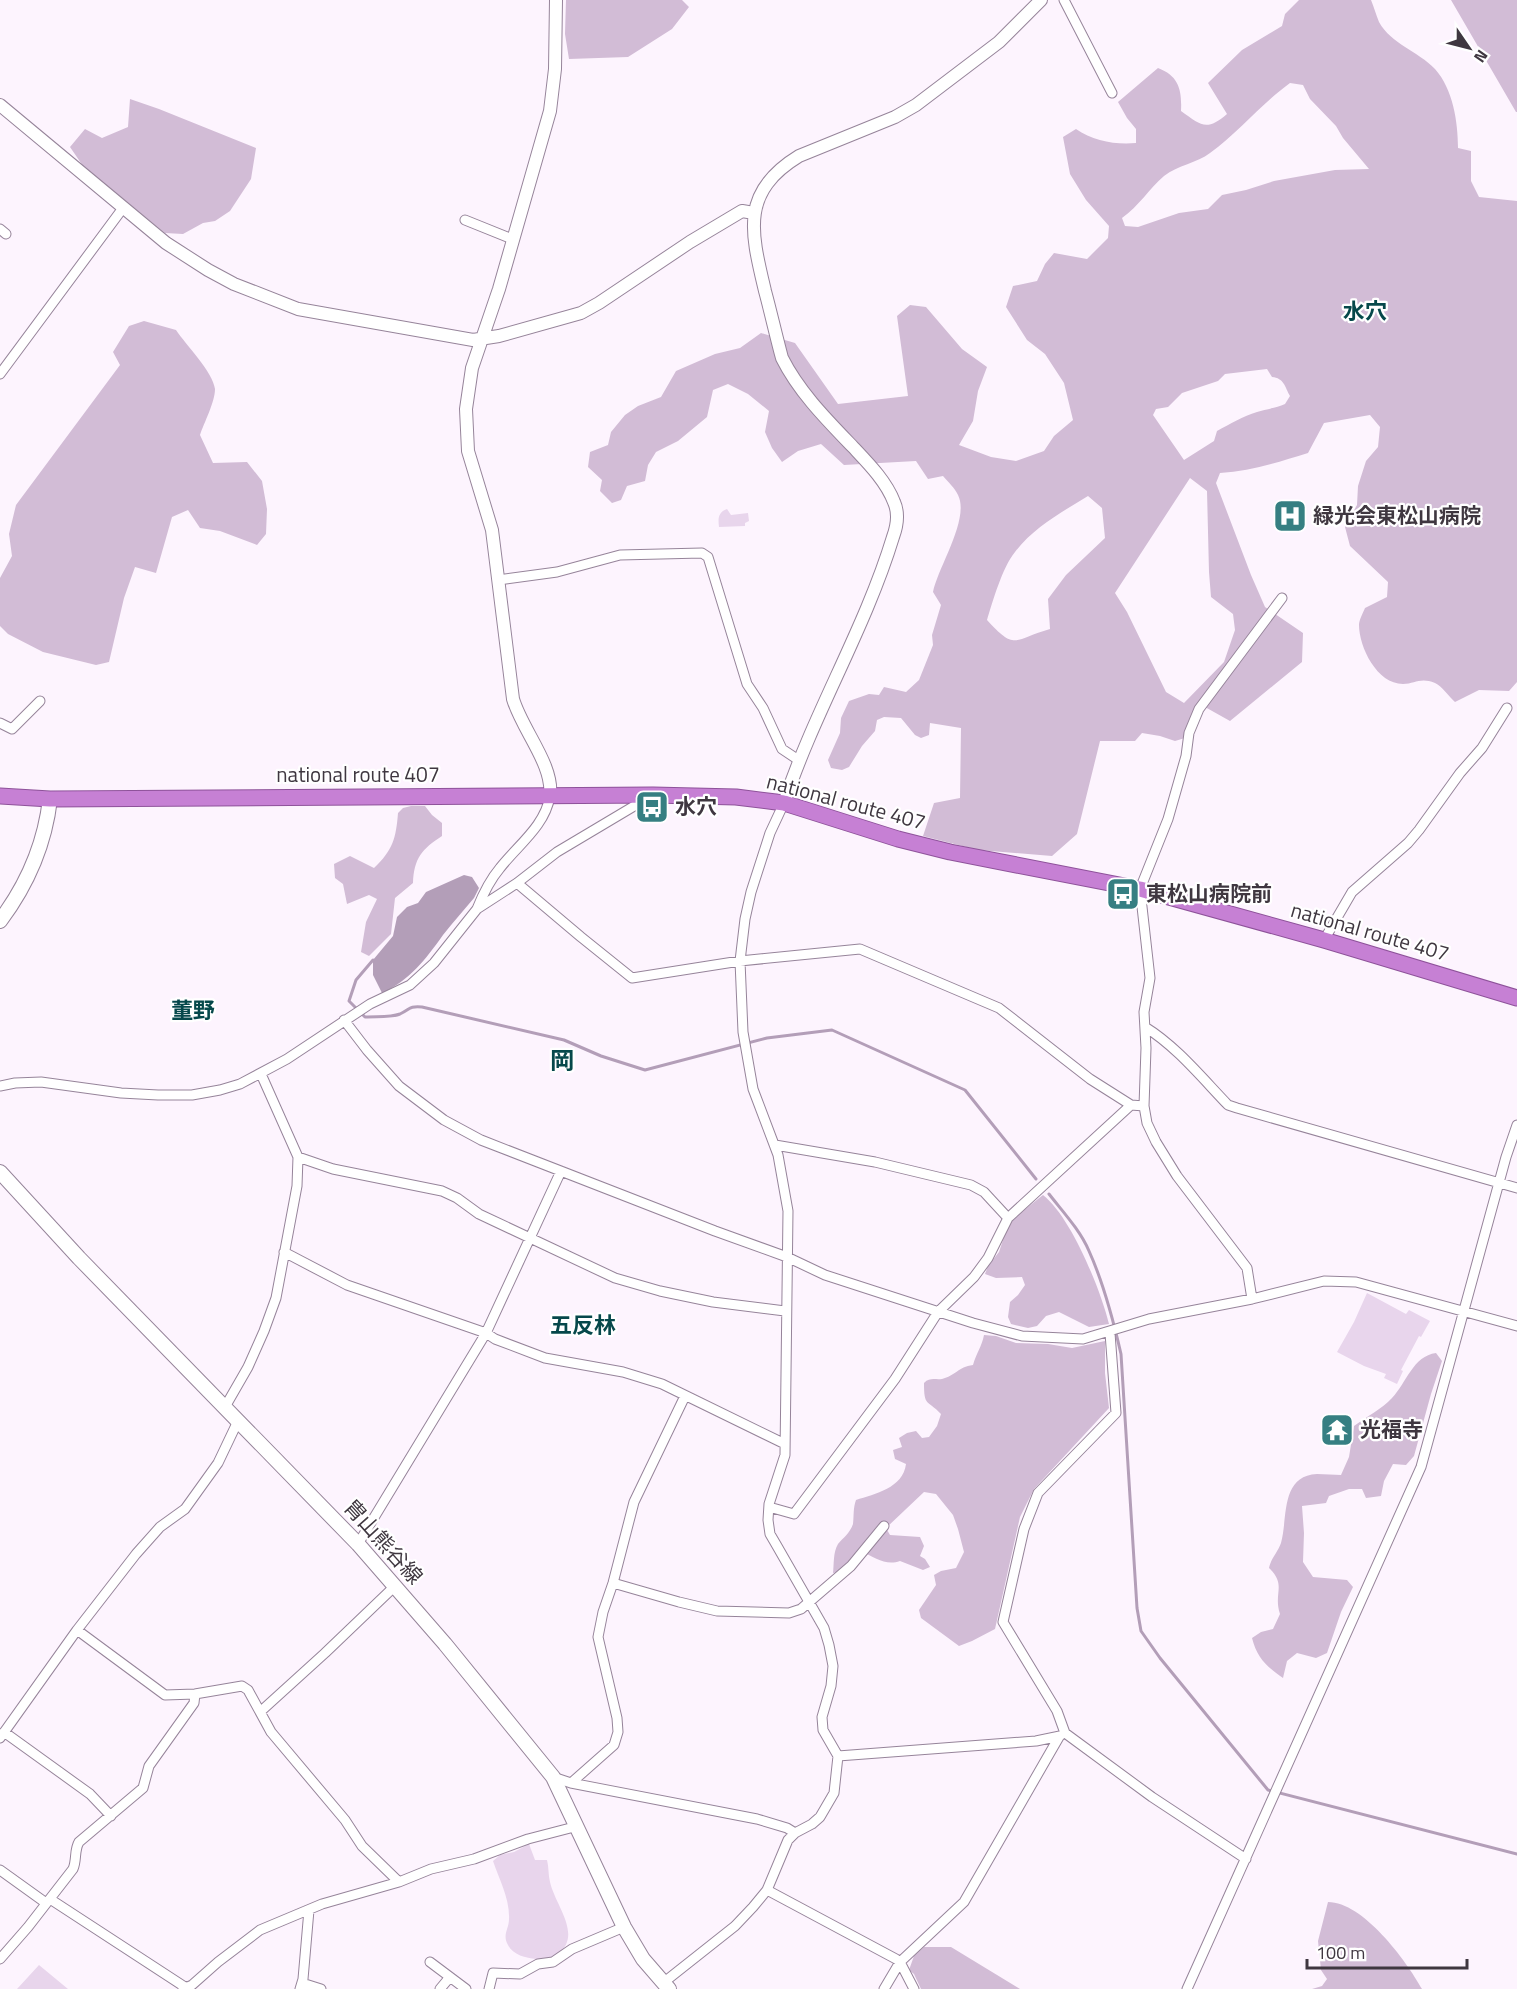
<svg xmlns="http://www.w3.org/2000/svg" width="1517" height="1989" font-family="'Titillium Web','Noto Sans JP',sans-serif">
	<rect width="100%" height="100%" fill="#fdf4fe"/>
	<path fill="#e8d5ec" d="M727,509l4,6 17,-2 1,8 -4,2v3l-26,1c-1,-8 -1,-15 8,-18z
		M1367,1293l39,21 3,-4 21,11 -9,16 -2,-1 -18,34 2,1 -6,13 -13,-6 2,-4 -22,-8 -27,-14 17,-30z
		M529,1844l6,16h12c2,7 1,15 3,22 5,23 33,53 8,72 -7,5 -14,6 -22,5 -10,-1 -23,-4 -28,-14 -6,-10 1,-16 1,-26 1,-20 -10,-40 -16,-58l7,-6 14,-3z
		M39,1965l29,24h-51z"/>
	<path fill="#d2bcd6" fill-rule="evenodd" d="M566,0h116l7,7 -17,22 -44,28 -59,2 -4,-25z
		M1299,0h72c3,7 5,15 8,22 12,22 39,29 56,47 18,20 23,53 23,79l13,3v30l8,16 38,4v481l-8,9 -30,-1 -24,12c-6,-5 -13,-16 -20,-19 -15,-6 -20,1 -32,1 -26,0 -44,-37 -44,-59 0,-5 4,-12 6,-17l22,-11 1,-15 -38,-36 -5,-19 12,-22 1,-19 8,-25 12,-14 2,-20 -10,-12 -46,8 -16,30c-29,9 -57,18 -88,20l-4,10 35,92 14,32 38,26 -1,29 -72,59 -25,-14 -20,31 -10,3 -15,-5 -18,-3 -7,8h-35l-23,93 -25,22 -74,-6 -55,-14 11,-33 26,-5 1,-70 -31,-5 -1,12 -8,3 -6,-3 -14,-17 -17,-1 -7,3 -2,11 -13,15 -13,21 -7,3 -11,-2 -3,-8 12,-27 1,-15 8,-17 20,-7 10,1 5,-8 22,5 13,-12 14,-35 -1,-10 9,-30 -8,-13c5,-25 37,-73 25,-97 -3,-7 -10,-13 -15,-19l-15,3 -12,-18 -72,4 -23,-21 -23,7 -16,11 -10,-14 -7,-16 4,-21 -21,-17 -20,-10 -15,6 -6,27 -29,24 -22,11 -8,13 -3,16 -18,5 -6,14 -9,3 -12,-12 2,-11 -14,-13 2,-15 18,-7 3,-13 14,-17 13,-9 23,-9 15,-26 39,-17 25,-6 21,-15 34,10 43,61 70,-8 -11,-80 13,-11 16,2 36,42 25,18 -9,24 -5,30 -14,24 32,12 25,4 28,-10 10,-15 19,-16 -9,-37 -19,-29 -18,-14 -21,-33 7,-21 24,-5 8,-17 9,-11 33,6 21,-21 1,-12 -23,-26 -16,-26 -7,-37 13,-8c17,12 40,16 60,14v-14l-9,-11 -9,-16 40,-34c21,8 24,22 23,43 20,14 25,21 46,3l-19,-31 34,-33 40,-24 3,-12zM1290,83l13,2 7,14 26,27 7,12 26,31 -34,1 -61,11 -28,9 -24,5 -14,14 -29,4 -41,14 -13,-1 -3,-8c17,-12 27,-29 42,-42 14,-11 33,-13 46,-23 29,-21 51,-49 80,-70zM1267,369l5,8c12,1 13,10 18,19l-5,8c-9,4 -19,5 -28,8 -14,4 -27,12 -40,19l-3,10 -30,19 -31,-45 3,-6 12,-2 14,-14 36,-12 7,-7zM1190,478l17,13 2,81 2,25 22,17 2,16 -11,32 -40,41 -18,-11 -39,-80 -12,-19zM1088,496l14,12 3,30 -39,37 -18,24 2,30c-36,10 -34,23 -63,-9 6,-19 15,-52 28,-68 19,-25 47,-40 73,-56z
		M1451,0h66v112h-1z
		M130,99l29,10 97,39 -5,31 -21,32 -15,10 -12,2 -20,11 -18,-1 -82,-67 -13,-19 15,-18 17,9 26,-11z
		M144,321l32,9c10,15 37,42 39,59 0,13 -11,34 -15,46l13,28 34,-1 15,19 5,28 -1,25 -9,11 -37,-14 -20,-3 -12,-18 -16,7 -16,56 -21,-6 -11,31 -15,64 -13,3 -53,-13 -35,-18 -8,-8v-48l12,-22 -3,-22 7,-29 104,-140 -7,-13 16,-26z
		M411,806h14l7,9 10,8v13c-20,13 -28,22 -29,47l-18,15 -4,36 -22,22 -8,-4 5,-30 11,-23 -8,-4 -22,9 -4,-20 -8,-6 -1,-14 16,-8 24,12c19,-18 22,-30 24,-55l5,-5z
		M1043,1195c28,22 57,93 66,129l-20,3 -30,-15 -13,4 -9,10 -9,2 -17,-4 -3,-7 2,-15 8,-7 7,-10 -3,-8 -26,1 -11,-4 3,-8 11,-14 6,-18 8,-15z
		M984,1335l12,1 20,7 32,1 24,4 33,-7v32l4,35 -75,81 -14,28 -25,112 -23,12 -13,5 -38,-28 -2,-8 17,-25 -2,-10 7,-4 15,-3 8,-16 -6,-23 -5,-14 -17,-21 -12,-2 -38,36 4,7 30,2 4,9 -4,10 5,3 5,8 -7,3 -23,-9c-14,5 -25,-3 -39,-10l-22,21 -6,1c1,-9 0,-21 5,-29 5,-6 12,-11 15,-20 1,-8 0,-16 3,-24 19,-6 47,-12 50,-36l-11,-5 -2,-9 9,-3 -3,-9 8,-5 9,-2 6,7 7,-1 8,-11 4,-12c-14,-15 -17,-7 -17,-31 6,-6 11,-3 18,-4 13,-3 16,-12 31,-14 3,-11 9,-19 11,-30z
		M1436,1353l6,8 -11,33 -17,62 -8,9 -13,-1 -9,17 -3,15 -15,2 -4,-9h-13l-20,7 -3,7 -24,3 2,27 -1,29 10,15 34,3 6,7 -12,25 -14,41 -11,5 -19,-5 -10,8 -4,17c-16,-11 -26,-20 -31,-40l9,-6 12,-3 7,-15c-7,-21 7,-29 -11,-46 2,-10 9,-16 12,-25 7,-25 -1,-67 36,-69 8,0 17,1 24,1l8,-18 5,-31c12,-9 28,-17 38,-28 15,-16 21,-42 44,-45z
		M1328,1902c35,0 78,58 94,87h-110l10,-3 5,-7 -6,-9 -3,-29z
		M924,1947h27l69,42h-99l-7,-15 -5,-4 5,-14z"/>
	<path fill="#b39eb8" d="M464,875l8,2 7,11 -5,10c-10,12 -21,24 -31,37 -18,25 -33,45 -61,58l-9,-18v-15l20,-24 4,-19 10,-10 11,-4 8,-11z"/>
	<g fill="none" stroke-linecap="round" stroke-linejoin="round">
		<path stroke="#b39eb8" stroke-width="3" d="M373,960l-17,20 -7,21 16,16c11,-1 25,1 35,-3 11,-5 8,-8 22,-7l142,33 37,16 44,14 122,-32 65,-8 133,60 71,89
			M1049,1194c14,18 31,36 40,57 15,33 24,68 32,103l16,254 4,23 19,27 108,132 249,64"/>
		<defs>
			<path id="minor" d="M1064,0l48,93
				M465,220l47,19
				M0,229l6,5
				M0,374l123,-166
				M498,580l59,-8 63,-17 82,-2 6,4 39,127 16,24 19,41 18,12
				M0,723l12,6 28,-28
				M517,883l64,54 51,41 108,-17 120,-12 139,59 91,71 41,26 13,1
				M477,909c6,-15 12,-28 23,-41 18,-23 45,-42 50,-72
				M1324,940l28,-48 56,-49 11,-13 41,-57 22,-25 25,-40
				M344,1020l23,30 32,36 45,34 37,20 234,91 72,26 38,18 148,48 49,13 61,3 66,-20 103,-20 72,-18 32,1 161,44
				M1145,1027c31,19 57,51 83,78l9,3 280,80
				M0,1086l15,-3 26,-1 80,11 37,2h34l28,-5 20,-6 47,-25 83,-55 40,-19 24,-22 43,-54 40,-26 40,-31 94,-56
				M775,1145l100,17 96,23 13,7 24,26
				M298,1157l35,12 109,22 15,7 22,16 136,64 45,13 53,11 72,9
				M284,1252l63,33 139,48 9,6 50,19 78,14 39,12 123,60
				M1252,1299l-5,-31 -70,-92 -21,-34 -9,-19 -3,-17 2,-58 -2,-36 6,-34 -10,-89 28,-70 18,-63 3,-23 10,-24 83,-111
				M1110,1333l6,80 -78,80 -14,36 -21,93 54,89 8,22 87,64 94,62
				M225,1407l23,-40 16,-36 12,-33 21,-112 1,-29 -37,-83
				M769,1507l25,7 101,-135 43,-67 36,-35 14,-19 20,-40 123,-113
				M358,1544l128,-211 75,-162
				M613,1583l66,19 38,9 72,2 12,-4 50,-43 33,-40
				M77,1630l88,65 30,-1 47,-8 6,4 23,42 74,88 17,26 37,36
				M260,1712l65,-59 70,-67
				M4,1732l86,62 21,22
				M0,1738l77,-108 59,-76 24,-27 25,-18 33,-46 20,-42
				M838,1756l198,-15 24,-5
				M553,1777l18,6 186,36 30,9 8,5
				M571,1783l43,-38 4,-13 -1,-14 -19,-81 5,-25 10,-29 21,-81 51,-106
				M0,1870l46,33
				M767,1890l129,69 4,3 14,27
				M50,1899l138,90
				M0,1959l28,-32 45,-58c4,-9 1,-19 6,-27l64,-54 6,-22 45,-63 1,-9
				M430,1962l36,27
				M302,1983l19,6
				M663,1983l72,-57 18,-19 14,-17 21,-50 7,-7 17,-9 8,-7 14,-24 4,-37 -15,-26 -1,-13 9,-31 2,-20 -4,-21 -5,-17 -47,-82 -7,-12 -2,-14 1,-16 16,-49 3,-244 -10,-56 -25,-66 -10,-57 -3,-71 5,-42 6,-27 19,-59 14,-30
				M183,1989l9,-4 26,-23 42,-32 62,-26 77,-22 32,-13 43,-10 54,-20 50,-13
				M300,1989l3,-10 6,-69
				M440,1989l10,-12
				M489,1989l4,-16 27,1 18,-10 15,-2 19,-13 52,-22
				M884,1989l16,-27 64,-60 95,-165
				M1187,1989l234,-522 85,-310 11,-32"/>
			<path id="tertiary" d="M0,105l166,138 42,27 26,14 64,25 175,31 26,-4 82,-23 18,-10 91,-61 52,-31 12,2
				M550,796c4,-31 -28,-66 -37,-97l-21,-169 -24,-79 -2,-42 6,-41 27,-79 51,-178 5,-42 1,-69
				M784,803c30,-91 81,-174 109,-266 4,-11 6,-24 1,-35 -8,-21 -26,-39 -41,-55 -26,-27 -54,-55 -71,-89 -6,-22 -11,-45 -17,-67 -14,-59 -25,-99 34,-135l96,-39 21,-12 83,-63 42,-42"/>
			<path id="secondary" d="M0,921c27,-36 45,-78 50,-122
				M0,1172l79,86 279,286 87,100 108,133 71,150 19,32 26,30"/>
			<path id="trunk" d="M0,796l50,3 603,-4 83,2 48,6 114,36 52,13 190,37 184,51 193,58"/>
		</defs>
		<use href="#minor" stroke="#96849a" stroke-width="11"/>
		<use href="#tertiary" stroke="#96849a" stroke-width="14"/>
		<use href="#secondary" stroke="#96849a" stroke-width="16"/>
		<use href="#trunk" stroke="#8e529a" stroke-width="17"/>
		<use href="#minor" stroke="#fff" stroke-width="9"/>
		<use href="#tertiary" stroke="#fff" stroke-width="12"/>
		<use href="#secondary" stroke="#fff" stroke-width="14"/>
		<use href="#trunk" stroke="#c680d4" stroke-width="15"/>
	</g>
	<defs>
		<symbol id="hospital-square" viewBox="-11 -11 22 22"><rect x="-9" y="-9" width="18" height="18" rx="4" fill="#367f82" stroke="#fff"/><path d="M-5-5h3v3.5h4V-5h3V5h-3V1.5h-4V5h-3Z" fill="#fff"/></symbol>
		<symbol id="bus-square" viewBox="-11 -11 22 22"><rect x="-9" y="-9" width="18" height="18" rx="4" fill="#367f82" stroke="#fff"/><path d="M-5-6H5V4H4V6H2V4H-2V6H-4V4H-5ZM-3.5-4V0h7V-4ZM-3.5 1.2v1.5H-2V1.2ZM2 1.2v1.5H3.5V1.2Z" fill="#fff"/></symbol>
		<symbol id="temple-square" viewBox="-11 -11 22 22"><rect x="-9" y="-9" width="18" height="18" rx="4" fill="#367f82" stroke="#fff"/><path d="M0-6L5-2H3V0L6.5 2.5H4V6H1.5V3h-3V6H-4V2.5H-6.5L-3 0V-2H-5Z" fill="#fff"/></symbol>
	</defs>
	<g fill-rule="evenodd">
		<use href="#hospital-square" x="1271" y="497" width="38" height="38"/>
		<use href="#bus-square" x="633" y="788" width="38" height="38"/>
		<use href="#bus-square" x="1104" y="875" width="38" height="38"/>
		<use href="#temple-square" x="1318" y="1411" width="38" height="38"/>
	</g>
	<g text-anchor="middle" stroke-width="4.5" stroke-linejoin="round" paint-order="stroke">
		<g font-size="21" font-weight="bold" fill="#3f3740" stroke="#fff" text-anchor="start">
			<text x="1313" y="523">緑光会東松山病院</text>
			<text x="675" y="814">水穴</text>
			<text x="1146" y="901">東松山病院前</text>
			<text x="1360" y="1437">光福寺</text>
		</g>
		<g font-size="21" fill="#3f3740" stroke="#fff">
			<text x="358" y="782">national route 407</text>
			<text transform="translate(846 802) rotate(15)" y="7">national route 407</text>
			<text transform="translate(1370 932) rotate(16)" y="7">national route 407</text>
			<text transform="translate(383 1542) rotate(48)" y="7">胄山熊谷線</text>
		</g>
		<g font-size="22" font-weight="bold" fill="#06484b" stroke="#fff">
			<text x="1365" y="319">水穴</text>
			<text x="193" y="1018">董野</text>
			<text x="583" y="1333">五反林</text>
		</g>
		<g font-size="24" font-weight="bold" fill="#06484b" stroke="#fff">
			<text x="562" y="1069">岡</text>
		</g>
	</g>
	<g transform="translate(1469 48) rotate(125)" stroke="#ffffff" stroke-width="4.5" paint-order="stroke">
	<path d="M0-4.5L10 22L0 15L-10 22Z" fill="#3f3740"/>
	<text y="-9" font-size="16" font-weight="bold" text-anchor="middle" fill="#3f3740">N</text>
	</g>
	<path d="M1307 1959v9h160v-9" fill="none" stroke="#3f3740" stroke-width="3"/>
	<text x="1316" y="1959" font-size="18" fill="#3f3740" stroke="#ffffff" stroke-width="4.5" paint-order="stroke">100 m</text>
</svg>
